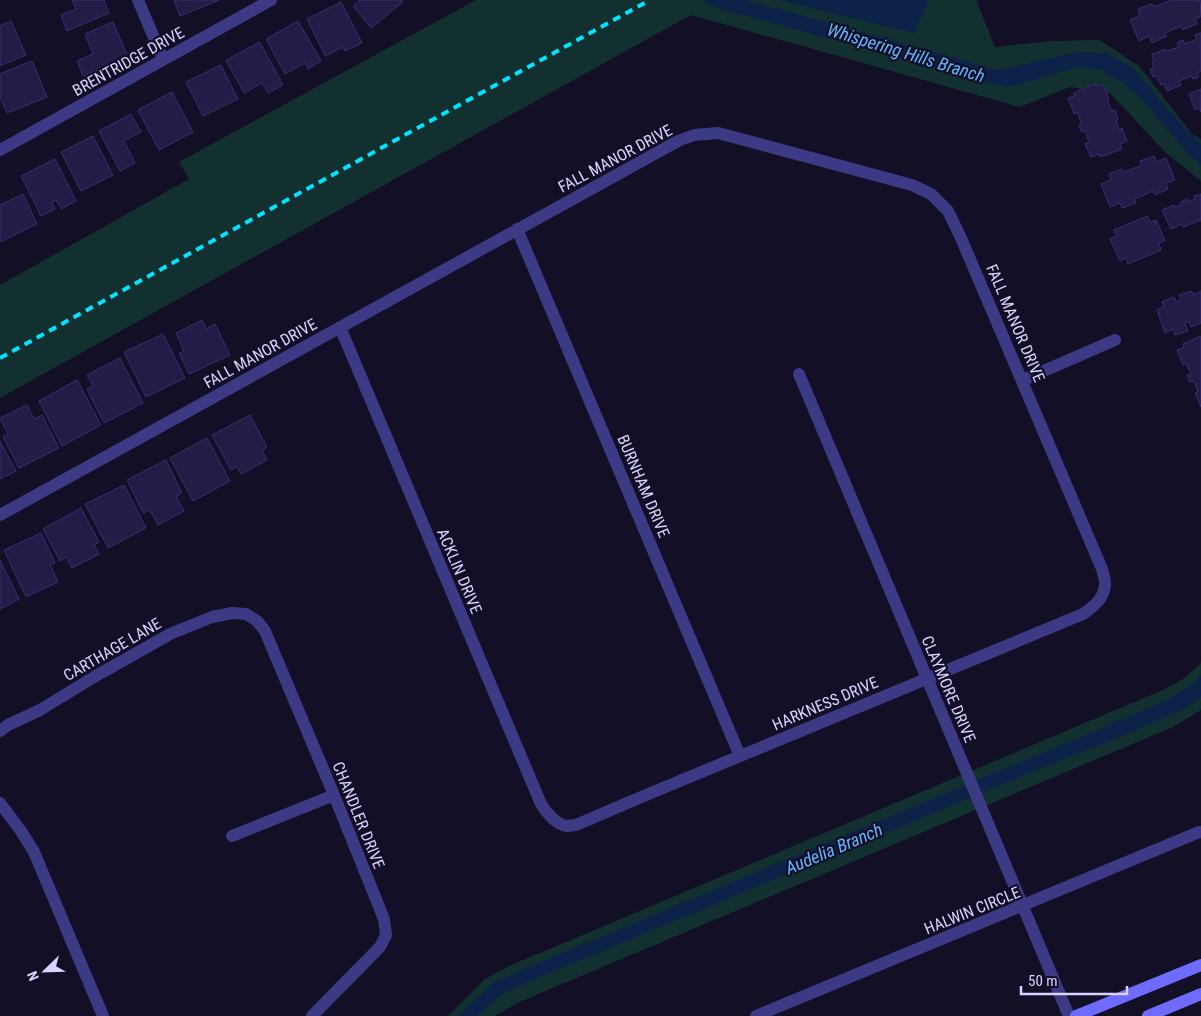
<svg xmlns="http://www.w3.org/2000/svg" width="1201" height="1016" font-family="'Roboto Condensed',sans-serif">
	<rect width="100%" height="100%" fill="#130f26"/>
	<path fill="#12302f" d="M476,0h500l19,47 57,-6 48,-1 39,26 53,68 9,5v42l-35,-28 -55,-59 -41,-7 -50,20 -329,-92 -691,383v-113l189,-106 -10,-17z
		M1201,663v47l-28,17 -656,276 -22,13h-47l37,-37 22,-12 656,-277 20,-11z"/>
	<path fill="#0c2248" d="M704,0h43l7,4 3,-1 237,66h9l75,-17 28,1 27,15 53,62 15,14v21l-13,-11 -49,-58 -17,-14 -21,-12 -23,-3 -69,20 -15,-3 -262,-72 -26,-8z
		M779,0h150l-15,33z
		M1201,675v22l-19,13 -48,21 -131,53 -496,207 -15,11 -15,14h-19l23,-22 14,-12 43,-19 536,-223 95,-41 24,-15z"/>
	<path fill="#241b47" stroke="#3b2d73" d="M72,0h32l5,13 -42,18 -6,-16 15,-6z
		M174,0h45l-39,16z
		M360,0h41l2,2 -32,26 -18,-22z
		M1171,0h29l1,16 -6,3 2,5 -15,6 -1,-4 -16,7 2,3 -15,7 -3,-7 -10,5 -9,-21 10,-5 -2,-6 14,-5 2,3z
		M341,2l21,41 -17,8 -2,-4 -18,9 -18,-37z
		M11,21l15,34 -26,11v-40z
		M298,21l23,40 -13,8 -3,-6 -20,11 -19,-35z
		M113,22l15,35 -45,19 -6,-15 16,-7 -8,-20z
		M1201,33v38l-4,2 2,4 -6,2 -1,-3 -13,5 2,4 -14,6 -3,-7 -3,1 -4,-9 -4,1 -3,-8 4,-1 -2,-6 2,-1 -2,-7 14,-5 1,2 12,-4 -2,-4 6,-3 2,4 12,-5 -2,-4z
		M260,42l23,43 -15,8 -6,-10 -18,10 -18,-33z
		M32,61l15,36 -40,16 -7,-16v-23z
		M221,65l17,34 -35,17 -17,-34z
		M1095,84l1,2 7,-2 6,15 -2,1 5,11 3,-1 3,10 -2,1 3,8 3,-1 5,13 -7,3 2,5 -22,8 -1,-3 -8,3 -6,-13 4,-2 -4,-11 -3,1 -3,-7 3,-1 -5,-12 -3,2 -6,-16 7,-2 -1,-3z
		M1201,89v23l-2,-4 -4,2 -6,-16z
		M172,92l21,40 -34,18 -21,-40z
		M131,114l10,18 -17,9 11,22 -15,8 -21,-40z
		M93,136l20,39 -32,16 -20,-39z
		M1154,156l2,6 10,-4 9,22 -9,3 2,6 -13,6 -2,-4 -18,8 1,4 -14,5 -2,-5 -10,4 -9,-23 10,-4 -2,-6 13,-5 2,3 18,-7 -2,-4z
		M55,159l21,42 -15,8 -5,-9 -4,2 3,7 -14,7 -20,-40z
		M23,194l14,30 -37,18v-37z
		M1201,194v26l-18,7 -1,-3 -11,5 -9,-19 12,-5 1,2 7,-3 -1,-2 6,-3 1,3 7,-3 -1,-3z
		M1147,216l3,6 6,-2 9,21 -6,2 2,7 -33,14 -2,-6 -6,3 -10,-22 7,-3 -3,-6z
		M1192,291l1,4 8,-4v32l-10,4 -2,-5 -4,1 3,8 -13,4 -2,-6 -8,4 -8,-23 7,-3 -2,-5 12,-5 2,5 5,-2 -2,-5z
		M202,320l4,9 9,-5 15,31 -41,19 -10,-21 5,-2 -8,-18z
		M163,334l22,44 -39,19 -22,-45z
		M1201,336v71l-6,-14 3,-1 -4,-11 -4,1 -3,-7 4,-1 -5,-11 -3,2 -6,-15 7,-3 -1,-3z
		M120,358l23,45 -39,20 -17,-34 6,-3 -6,-11z
		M77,380l24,45 -39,21 -23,-45z
		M27,405l7,14 8,-4 17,33 -40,20 -16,-31 5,-3 -8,-16z
		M250,415l17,32 -5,3 5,10 -26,14 -4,-7 -6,3 -19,-35z
		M207,438l23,43 -37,20 -23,-43z
		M0,441l16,30 -16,8z
		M166,460l16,33 -6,3 8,15 -26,14 -8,-15 -7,3 -16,-33z
		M124,485l22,43 -38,20 -23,-44z
		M81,508l18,34 -5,3 5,9 -27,14 -6,-11 -6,4 -17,-32z
		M41,533l14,30 -5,2 8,17 -32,15 -22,-47z
		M0,560l19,39 -19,10z"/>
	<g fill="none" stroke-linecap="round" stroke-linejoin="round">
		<path stroke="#3d3a85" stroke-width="12" d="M138,0l25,59
			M0,150l271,-150
			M517,229l223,527
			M799,374l270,642
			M1023,380l92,-40
			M0,515l678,-374 16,-6 24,-2 194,52 19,9 17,17 13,27 141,331c1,5 4,12 3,16 -1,14 -12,22 -22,29l-437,181 -70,30c-3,0 -6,1 -9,1 -12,-2 -20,-13 -26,-22l-201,-477
			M0,731l8,-6 32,-15 54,-33 76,-43 42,-17 20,-4 14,1 11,7 8,10 69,164 50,124 2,16 -6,12 -68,69
			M0,803l21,28 13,21 69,164
			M232,836l102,-41
			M756,1016l443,-184"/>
		<path stroke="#6f6bff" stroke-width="12" d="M1076,1016l125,-51
			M1148,1016l53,-22"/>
		<path stroke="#00e5ff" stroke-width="4" stroke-dasharray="8 6" stroke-linecap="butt" d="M0,358l650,-358"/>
	</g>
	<g text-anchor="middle" stroke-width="4.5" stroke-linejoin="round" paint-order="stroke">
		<g font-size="16" fill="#d9d4ff" stroke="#130f26">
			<text transform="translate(128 61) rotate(-29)" y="6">BRENTRIDGE DRIVE</text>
			<text transform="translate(615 158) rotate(-28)" y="6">FALL MANOR DRIVE</text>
			<text transform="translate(1016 323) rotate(67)" y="6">FALL MANOR DRIVE</text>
			<text transform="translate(260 353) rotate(-29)" y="6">FALL MANOR DRIVE</text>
			<text transform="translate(644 486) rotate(67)" y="6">BURNHAM DRIVE</text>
			<text transform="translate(460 571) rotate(67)" y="6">ACKLIN DRIVE</text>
			<text transform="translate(112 649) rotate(-30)" y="6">CARTHAGE LANE</text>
			<text transform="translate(949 689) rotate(67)" y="6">CLAYMORE DRIVE</text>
			<text transform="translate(825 703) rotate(-23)" y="6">HARKNESS DRIVE</text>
			<text transform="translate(359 815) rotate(68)" y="6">CHANDLER DRIVE</text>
			<text transform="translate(972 910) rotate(-22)" y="6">HALWIN CIRCLE</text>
		</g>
		<g font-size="18" font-style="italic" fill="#62b6ff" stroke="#130f26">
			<text transform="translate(906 53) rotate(17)" y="6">Whispering Hills Branch</text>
			<text transform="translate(834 849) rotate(-23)" y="6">Audelia Branch</text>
		</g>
	</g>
	<g transform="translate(45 971) rotate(247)" stroke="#130f26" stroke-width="4" paint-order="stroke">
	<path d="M0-4L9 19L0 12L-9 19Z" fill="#d9d4ff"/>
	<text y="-8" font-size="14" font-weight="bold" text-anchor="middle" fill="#d9d4ff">N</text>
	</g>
	<path d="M1021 986v8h106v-8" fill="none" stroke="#d9d4ff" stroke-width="2.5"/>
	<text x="1028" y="986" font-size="15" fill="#d9d4ff" stroke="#130f26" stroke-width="4" paint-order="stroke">50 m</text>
</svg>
